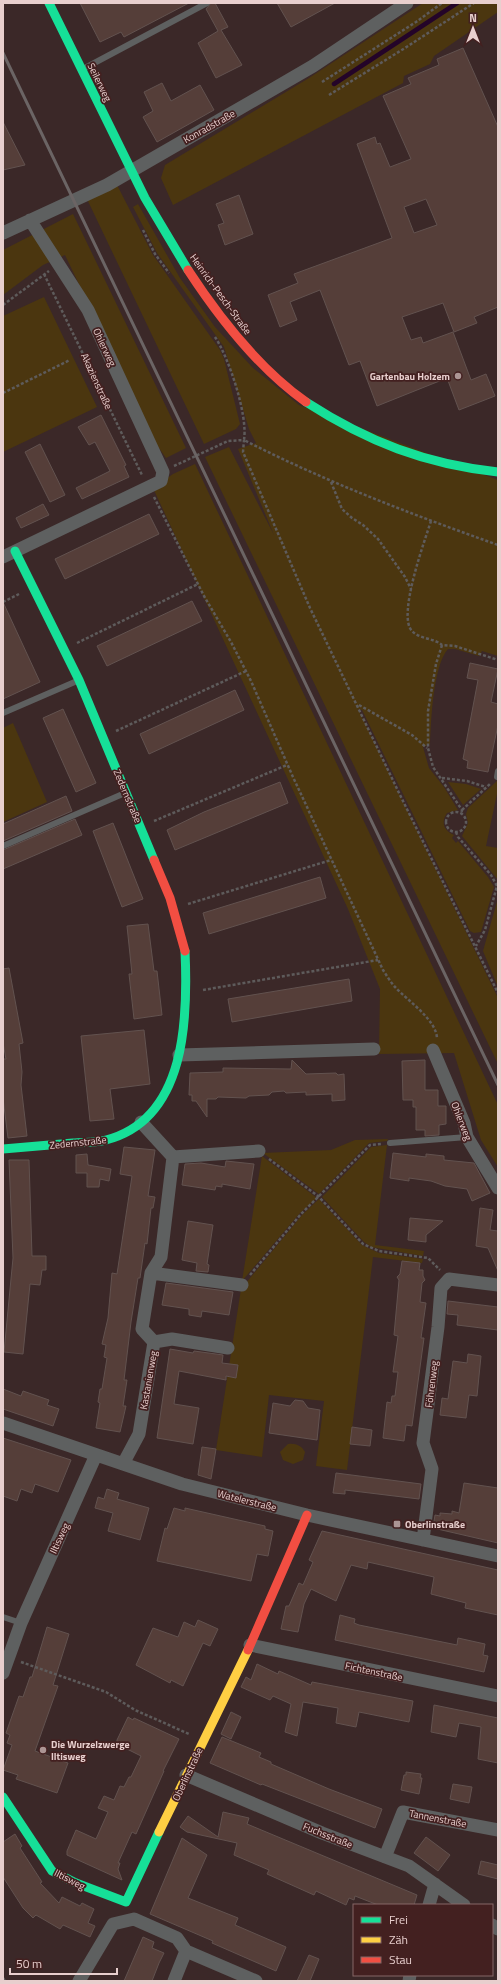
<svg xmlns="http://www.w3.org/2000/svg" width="501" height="1984" font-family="'Titillium Web',sans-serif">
	<rect width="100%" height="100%" fill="#3b2828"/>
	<path fill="#4b360f" d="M423,3h75v9l-64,44 -4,8 -26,12 -1,7 -230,122 -12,-27 4,-13 144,-87z
		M116,183l37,72 67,95 4,9 16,65 -4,5 -32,15 -118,-247z
		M138,204l42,74 35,49 38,41 46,37 199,75v176l-16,-5 -3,5 -24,-7h-7c-15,17 -17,72 -18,95l-7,3 6,21 15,19 14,23 -11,3c-6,9 -4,17 7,22l-2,3 4,5 2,-2 30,36 6,10 -13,45 -7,1 -4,-2 -108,-221 -4,-1 140,289v66l-293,-607 24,-10 45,88 -36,-86 18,-6 -7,-14 -25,-82 -67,-94 -24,-46z
		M73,214l113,234 -20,10 -12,-17 -89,-186 -22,10 -40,30v-45z
		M44,297l53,110 -94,45v-136z
		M195,464l303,641v62l-17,-27 -27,-87 -75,1 1,-65 -32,-80 -195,-421 20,-14z
		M13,723l34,79 -44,20v-94z
		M498,780v9l-12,57 12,2v32l-36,-44 6,-13 -2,-9 2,-6z
		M448,782l18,2 15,5 -18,16z
		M498,898v89l-15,-36z
		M388,1139l-1,2 -18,2 -50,51 -56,-41 68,-3 24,-10z
		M387,1145l-12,100 49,6 -1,5 -52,-9 -7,-5 -42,-45 49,-50z
		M262,1156l55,42 -17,15 -58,68z
		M319,1199l43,46 17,8 44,6 -1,4 -49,-6 -26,213 -31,-4 8,-65 -55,-6 -7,62 -46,-7 25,-161 61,-74z
		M288,1444c8,-1 14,2 17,8l-2,8 -10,4 -10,-4 -3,-8z"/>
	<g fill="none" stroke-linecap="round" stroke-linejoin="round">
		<path stroke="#240429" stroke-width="4.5" d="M334,84l123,-81"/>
	</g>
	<path fill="#553e39" stroke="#62524f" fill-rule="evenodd" d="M80,3h109l-65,34 -3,-5 -21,10z
		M211,3h4l13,24 -7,3 21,35 -26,13 -18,-35 20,-12 -12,-22z
		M277,3h58l-44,24z
		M463,48l35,79v180l-24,10 3,6 -23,9 -11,-29 -41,14 9,23 10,-3 2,6 30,-11 18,48 15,-6 9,22 -36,14 -12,-32 -70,28 -17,-45 -11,4 -29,-75 -30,12 7,18 -17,7 -12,-32 30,-12 -4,-9 98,-36 -35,-94 18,-7 2,7 3,-1 10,24 21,-8 -28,-63 28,-12 -3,-6 31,-13 -2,-6zM426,199l11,26 -23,8 -10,-26z
		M162,83l9,18 29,-16 14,25 -57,32 -14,-25 10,-6 -9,-19z
		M3,122l22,43 -22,5z
		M239,195l14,39 -28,11 -7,-20 6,-2 -8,-19z
		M101,415l25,50 -2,1 5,11 -47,22 -6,-11 34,-17 -15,-29 -6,3 -11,-18z
		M40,444l25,51 -15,7 -25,-50z
		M43,504l6,11 -28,13 -5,-10z
		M149,514l10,20 -94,45 -10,-20z
		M192,601l10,20 -95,45 -10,-20z
		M3,602l37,80 -37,17z
		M470,663l28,6 -7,33 7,2v21l-10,47 -21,-4 1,-7 -5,-2 15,-79 -11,-2z
		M235,690l9,20 -95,44 -9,-20z
		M63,709l33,74 -20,9 -33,-74z
		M280,782l8,21 -113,47 -8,-20 37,-18z
		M66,796l6,15 -69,30v-17z
		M75,819l7,16 -79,34v-19z
		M113,823l30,76 -21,8 -29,-76z
		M320,877l6,21 -117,36 -6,-21z
		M148,924l6,47h3l5,44 -28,4 -5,-45h3l-5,-48z
		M9,968l14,75 -4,1 3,28 -1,13 6,51 -19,2 -5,-40v-39h3l-3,-16v-74z
		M349,979l3,22 -120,21 -4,-23z
		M144,1030l6,54 -40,5 4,30 -24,2 -9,-85z
		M292,1060l14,14 30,-1 2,2 6,-1 1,26 -13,1v-7l-26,1v-3l-20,1 -2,-2 -12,1 -3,3 -20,1 -3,2 -28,-1 -2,2h-9v18l-11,-16h-4v-6h-3l1,-22 33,-1v-4l68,1z
		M425,1060v30h13v16h8v18l-7,1v10l-14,1v-6h-9v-23h-3v-7h-10l-1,-39z
		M124,1147l31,3 -7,46 7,1 -2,11h-2l-4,36 -2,-1 -5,35h-2l-7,44 -7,58h3l-4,26h3l-6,26 -24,-4 4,-25 -2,-1 2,-13h2l5,-31 -3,-1 2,-12 -4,-1 6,-26 4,-45 5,1 15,-98 -12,-2z
		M393,1153l33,4v-3l18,2v4l30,3 16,30 -18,8 -5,-12 -22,-3 -14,-5 -22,-3v3l-19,-3z
		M87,1154l1,11 23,4 -2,12 -9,-2 -1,8h-12v-14h-11v-18z
		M9,1160h20l3,96h14v14h-4l-2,15 -10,-1 -7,70 -19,-2 9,-94z
		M226,1161l28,3 -4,25 -28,-5v3l-6,-1 -1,4 -33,-5 3,-21 16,-1 24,4z
		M480,1208l13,2 -3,20 8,1v40l-10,-23 -12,-2z
		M410,1218l33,3 -17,14v7l-18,-2z
		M188,1221l25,4 -6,39 2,1 -1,7 -12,-1 1,-8 -15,-3z
		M402,1261l18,2 -1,7h4v6l2,4 -3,3 -2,19 6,1 -5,35h3l-12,88 -6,-1 -2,16 -21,-3 4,-36 4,1 1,-7h3l3,-24h-5l5,-36 -4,-1 5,-55 -2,-3 3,-3z
		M166,1283l67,9 -4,23 -27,-4 -1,6 -12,-2v-6l-27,-4z
		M448,1301l50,6v23l-41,-5 1,-10 -11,-1z
		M170,1349l23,4 1,-2 29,4 -1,8 16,2 -2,13 -10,-2v4l-47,-9 -5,33 25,4 -6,36 -36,-6z
		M468,1354l13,2 -4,40 -8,-1 -3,23 -26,-3 2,-17 6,1 5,-38 14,2z
		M3,1389l18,7 2,-5 26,9 -2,5 12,4 -6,17 -50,-17z
		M295,1400l8,1 5,7 12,2 -3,30 -48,-7 4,-30 17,3z
		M352,1427l20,3 -2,16 -20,-2z
		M3,1438l68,22 -13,32 -23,-8 -3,9 -11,-4 -4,12 -14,-5z
		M202,1447l14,2 -5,30 -13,-4z
		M336,1473l85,11 -2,15 -74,-9v4l-12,-1z
		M464,1483l34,5v55l-65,-15 2,-13 5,1v-3l12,1v-3l7,2z
		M107,1489l12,4 -2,6 32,9 -9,32 -32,-9 5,-18 -18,-5 3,-11 6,2z
		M174,1508l11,3v-3l80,18v3l8,2 -5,25 -11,-2 -6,27 -94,-20 8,-33 2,1z
		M322,1531l176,39v45l-33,-7 1,-5 -35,-9 3,-17 -66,-15 -1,7 -16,-4 -15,36 -25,-12 -7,15 -6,28 -17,-3 5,-23h3l10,-23 4,2 10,-23 -4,-2z
		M340,1615l15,4 -1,4 5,2 98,20 1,-7 27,6 -2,11 5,1 -4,16 -149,-32z
		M198,1620l20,9 -8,17 -7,-3 -20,43 -12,-6 -1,3 -34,-18 17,-37 25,9 6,-15 11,5z
		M47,1627l22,7 -16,51 5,1 -23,65 33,12 -11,30 -41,-14 2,-4 -15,-5 9,-25 -5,-2 3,-8 -4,-2 13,-37 4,1 7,-20h2z
		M257,1664l21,10 1,-3 32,14 1,-3 101,19 -4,21 -50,-10 -3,15 -20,-4 2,-15 -35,-6 -6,34 -12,-4 6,-28 -18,-8 -3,4 -29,-13 5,-10 5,3z
		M434,1705l64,13v45l-20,-4 3,-32 -22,-4 -3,14 -25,-5z
		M231,1712l10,5 -10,22 -10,-5z
		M128,1717l5,3 1,-2 45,21 -16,32h1l-28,63 -4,-2 -14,31h2l-2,6 4,11 -55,-25v-4l9,-21 20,9 12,-27 -10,-4 6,-12 10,4 6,-14 4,1 5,-10h2l10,-21 -24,-12v-4z
		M222,1737l39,16 -2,4 12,5v2l58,25 53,20 -7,19 -113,-44 -1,1 -51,-22z
		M406,1772l15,2 -1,4h2l-3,16 -18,-4 3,-15h2z
		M453,1784l19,3 -3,16 -19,-4z
		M223,1812l26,6 -2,6 170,71 -3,10h-36l-23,-9 -1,4 -5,-2 -3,7 -30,-14 -2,4 -47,-21 2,-4 -35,-15 3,-12 -50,-11 -7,-5 8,-11 30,21z
		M15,1834l7,12 -2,2 22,34 -2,1 19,20 3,-6 18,9 2,-3 12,6 -6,14 7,3 -5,11 -27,-12 -3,4 -24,-14 -3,3 -10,-10 -20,-31v-35z
		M426,1837l24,18 -12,16 -24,-18z
		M182,1838l25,17 -19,43 50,20 -3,7 51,22 -10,24 -64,-28 1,-2 -63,-27z
		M481,1861l17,4v14l-20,-5z
		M143,1937l11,5 -2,6 12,5 -5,10 -7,18h-28z
		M309,1955l10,4 -9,22h-13z"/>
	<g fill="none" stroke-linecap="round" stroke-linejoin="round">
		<path stroke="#5e5b5b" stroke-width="2.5" stroke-dasharray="3 2" stroke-linecap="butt" d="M322,82l94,-60 26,-19
			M329,95l76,-47 69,-45
			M143,230l12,24 14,19
			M44,274l98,201
			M3,305l46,-34
			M215,337c14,21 33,78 29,103 82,42 167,74 254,105
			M3,393l67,-33
			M174,466l54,-25 16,-1 -1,12 67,156 90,187 98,198
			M331,482l11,27 10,9 11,7 15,14 27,38 6,12
			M154,497l50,99 27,46 20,39 42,96 90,193c4,6 8,13 13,18 12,13 41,32 41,51
			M431,521c-6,19 -34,95 -19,110 7,8 22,7 30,14l13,1 43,14
			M3,602l16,-8
			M77,643l121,-59
			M442,645l-6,19 -8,47v37l5,19 29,43 -1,4
			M359,705l53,30 15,13
			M116,731l130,-60
			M442,778l25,3 19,6
			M462,810l29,-27
			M446 822a10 10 0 1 1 20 0a10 10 0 1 1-20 0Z
			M154,821l133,-56
			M456,832l2,5 33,38 6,11 -12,44 -9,16
			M188,904l143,-44
			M203,990l175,-30
			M269,1159l50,38 44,47 16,7 49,7 12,12
			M250,1275l51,-61 69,-69 12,-1
			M21,1662l85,30 29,18 54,24
			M3,1978l2,3"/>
		<path stroke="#5e6060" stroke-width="6" d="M83,69l124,-66
			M3,713l74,-32
			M497,777l1,-6
			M3,846l122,-53
			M390,1143l77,-6
			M3,1617l18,6"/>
		<path stroke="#5e6060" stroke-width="13" d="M3,233l104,-48 111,-64 95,-55 94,-63
			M3,557l158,-76 2,-9 -75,-162 -58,-90
			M433,1050l31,73 3,14 31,51
			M179,1055l195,-6
			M173,1157l86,-6
			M151,1273l91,12
			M154,1342l18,-3 56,9
			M3,1423l179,61 125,31 191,41
			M123,1464l16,-30 15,-92 -12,-13 9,-56 10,-16 12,-100 -32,-35
			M423,1540l9,-71 -9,-26 15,-116 3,-39 8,-9 49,6
			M250,1645l248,51
			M3,1673l18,-50 75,-168
			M186,1775l136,58 87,33 55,39
			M385,1857l18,-45 95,18
			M429,1905l6,-21
			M492,1925l6,4
			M79,1981l34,-57 21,-5 43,19 9,13 70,30
			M174,1981l12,-30
			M409,1981l1,-6"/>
		<path stroke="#16e098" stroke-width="9" d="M49,3l96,195 43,72
			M306,402c62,40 119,62 192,70
			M15,551l64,129 75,180
			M3,1149c23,-2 47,-4 70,-6 11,-1 23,0 33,-3 81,-21 82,-123 79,-189
			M3,1797l49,74 24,12 50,19 33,-70"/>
		<path stroke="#ffcf43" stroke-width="9" d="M159,1832l89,-182"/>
		<path stroke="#f24e42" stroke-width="9" d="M188,270c32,49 70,98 118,132
			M154,860l16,38 15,53
			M248,1650l59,-135"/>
		<path stroke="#6b6464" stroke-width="3" d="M3,53l495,1032"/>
	</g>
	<g fill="#ab9594" stroke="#432020" stroke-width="1.5">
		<circle cx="458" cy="376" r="4"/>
		<rect x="393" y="1520" width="8" height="8" rx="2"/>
		<circle cx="43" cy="1750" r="4"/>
	</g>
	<g text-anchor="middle" stroke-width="3.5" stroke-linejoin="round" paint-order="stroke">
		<g font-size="10" fill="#e8cfce" stroke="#432020">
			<text transform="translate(100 82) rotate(64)" y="4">Seilerweg</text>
			<text transform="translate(209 126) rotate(-29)" y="4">Konradstraße</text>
			<text transform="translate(221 294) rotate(54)" y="4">Heinrich-Pesch-Straße</text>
			<text transform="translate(105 347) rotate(65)" y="4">Ohlerweg</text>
			<text transform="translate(97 381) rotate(65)" y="4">Akazienstraße</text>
			<text transform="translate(128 796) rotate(67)" y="4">Zedernstraße</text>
			<text transform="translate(462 1121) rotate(69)" y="4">Ohlerweg</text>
			<text transform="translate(78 1142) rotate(-6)" y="4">Zedernstraße</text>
			<text transform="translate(148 1380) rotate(-80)" y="4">Kastanienweg</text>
			<text transform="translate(431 1384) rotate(-83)" y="4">Föhrenweg</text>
			<text transform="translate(247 1500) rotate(14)" y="4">Watelerstraße</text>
			<text transform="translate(59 1538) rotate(-65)" y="4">Iltisweg</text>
			<text transform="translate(374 1671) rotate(12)" y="4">Fichtenstraße</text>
			<text transform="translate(187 1774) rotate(-65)" y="4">Oberlinstraße</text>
			<text transform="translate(438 1818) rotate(11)" y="4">Tannenstraße</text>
			<text transform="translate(328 1835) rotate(22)" y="4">Fuchsstraße</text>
			<text transform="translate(70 1879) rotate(27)" y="4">Iltisweg</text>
		</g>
		<g font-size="10" font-weight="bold" fill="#e8cfce" stroke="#432020" text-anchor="start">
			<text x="450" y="380" text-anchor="end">Gartenbau Holzem</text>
			<text x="405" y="1528">Oberlinstraße</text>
			<text x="51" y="1748">Die Wurzelzwerge<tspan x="51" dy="12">Iltisweg</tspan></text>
		</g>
	</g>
	<rect width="501" height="1984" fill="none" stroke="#e8cfce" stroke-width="8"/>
	<rect x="353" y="1904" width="140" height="72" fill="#432020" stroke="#856666"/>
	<rect x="361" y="1917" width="20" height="6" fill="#16e098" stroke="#856666"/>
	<text x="389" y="1924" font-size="12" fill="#e8cfce">Frei</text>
	<rect x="361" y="1937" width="20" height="6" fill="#ffcf43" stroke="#856666"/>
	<text x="389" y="1944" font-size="12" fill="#e8cfce">Zäh</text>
	<rect x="361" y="1957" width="20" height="6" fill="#f24e42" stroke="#856666"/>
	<text x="389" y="1964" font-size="12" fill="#e8cfce">Stau</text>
	<g transform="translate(473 28)" stroke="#432020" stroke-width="3" paint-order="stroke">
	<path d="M0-3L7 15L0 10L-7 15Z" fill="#e8cfce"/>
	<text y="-6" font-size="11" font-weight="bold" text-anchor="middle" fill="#e8cfce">N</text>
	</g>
	<path d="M10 1968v6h107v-6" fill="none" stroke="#e8cfce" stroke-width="2"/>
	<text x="16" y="1968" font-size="12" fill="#e8cfce" stroke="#432020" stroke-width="3" paint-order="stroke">50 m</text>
</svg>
